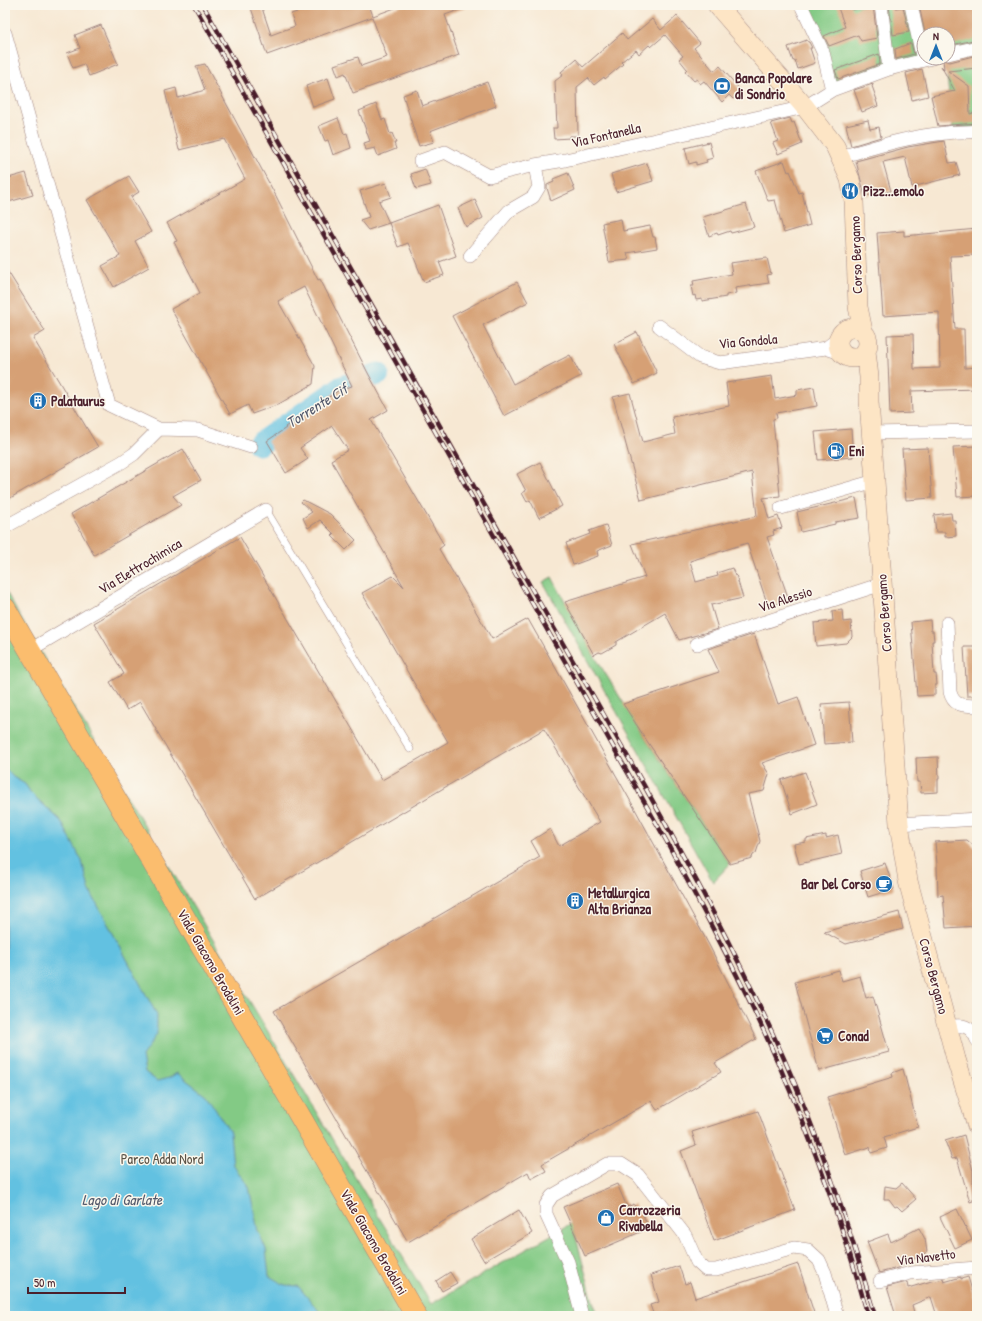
<svg xmlns="http://www.w3.org/2000/svg" width="982" height="1321" font-family="'Patrick Hand',sans-serif">
	<rect width="100%" height="100%" fill="#fbf7ec"/>
	<filter id="ink" filterUnits="userSpaceOnUse"><feTurbulence type="fractalNoise" baseFrequency=".025" numOctaves="2"/><feDisplacementMap in="SourceGraphic" scale="8" xChannelSelector="R" yChannelSelector="G"/><feConvolveMatrix kernelMatrix="1 2 1 2 8 2 1 2 1" color-interpolation-filters="sRGB"/></filter>
	<filter id="wash" filterUnits="userSpaceOnUse"><feTurbulence type="fractalNoise" baseFrequency=".012" numOctaves="4" result="noise"/><feDisplacementMap in="SourceGraphic" scale="16" xChannelSelector="R" yChannelSelector="G"/><feGaussianBlur stdDeviation="0.9" result="paint"/><feColorMatrix in="noise" values="0 0 0 0 0 0 0 0 0 0 0 0 0 0 0 0 0 1.4 0 .05"/><feComposite in="paint" operator="in"/></filter>
	<g filter="url(#wash)">
		<rect width="100%" height="100%" fill="#f7e8d3"/>
		<path fill="#83ca85" stroke="#667458" d="M800,5h177v122l-24,5 -8,-74h3v-24h-24v24h19l-53,12 -54,20z
			M552,577l42,78 53,86 83,123 -17,18 -170,-300z
			M5,590l34,59 392,655 141,-81 25,93h-592z"/>
		<path fill="#62c1e1" stroke="#567086" d="M5,768l8,9 12,7 6,9 30,28 21,40 7,28 68,126v19l-15,22 3,16 12,9 12,-3 8,-5 29,22 24,37 3,33 16,22 9,44 8,18 3,27 16,9 13,1 25,30h-318z"/>
		<g fill="none" stroke-linecap="round" stroke-linejoin="round">
			<path stroke="#62c1e1" stroke-width="23" d="M259,444l83,-57 36,-13"/>
		</g>
		<g id="blocks">
			<path fill="#d6a075" d="M250,5h11l10,30 24,-9 -4,-12 6,-2 -3,-7h75l4,11 30,-11h67v1l-25,9 14,40 -106,38 -8,-20 -7,3 -4,-11 24,-8 3,9 26,-9 -15,-40 -105,38z
				M837,5h14l2,5 11,-5h9l4,33 -16,3 -3,-6 -29,11 -5,-10 21,-9z
				M889,5h6l1,3 7,-1 6,25 -16,3z
				M919,5h58v34l-29,7v-12h-21l-3,-5z
				M677,16l23,27 -6,5 20,23 6,-5 22,26 -9,7 -4,-4 -7,7 -18,-21 -4,3 -3,-5 -3,2 -9,-10 2,-2 -8,-10 4,-3 -18,-21 -14,12 -2,-2 -10,9 -3,-4 -15,12 2,2 -18,15 -1,-2 -10,8 -6,-7 -11,9 1,49h-9l1,2 -16,1 -1,-11h4l-2,-47 8,-6 -2,-3 15,-13 7,8 39,-34 5,7 25,-21 9,11z
				M101,25l17,39 -29,12 -5,-12 -11,4 -6,-15 13,-5 -5,-13z
				M807,40l1,2h1l3,6h-2l5,15 -17,6 -3,-9 -2,1 -5,-14z
				M911,43l3,11 -18,5 -1,-10z
				M879,54l1,10 -42,15 -3,-9z
				M977,55v13l-29,3 21,15 1,28 7,-2v11l-39,3 -7,-30 24,-5 -14,-25 3,3 -1,-9 7,2z
				M205,64l71,132 42,84 2,-1 48,94 20,37 -17,10 73,125 -5,4 53,90 36,-20 107,190 74,136 47,94 -41,24 6,9 -64,38 -6,-9 -109,63 4,7 -15,8 -3,-7 -120,70 -134,-231 266,-154 -9,-16 19,-12 9,17 41,-24 -56,-93 -289,170 -115,-197 -13,8 -17,-28 14,-8 -30,-51 146,-86 142,243 66,-38 -86,-149 31,-17 11,11 -73,-127 17,-10 -16,-24 -32,22 8,11 -22,14 -19,-32 19,-13 -1,-1 54,-37 13,-4 -48,-99 -26,14 37,65 -2,18 -36,21 -25,9 -4,-9 -18,9 -59,-105 29,-16 -26,-51 3,-1 -10,-18 78,-44 -21,-40 -45,11 -14,-59 11,-3 2,10 27,-8 -9,-24z
				M922,69l6,27 -16,4 -6,-27z
				M328,78l7,21 -22,8 -7,-21z
				M487,82l9,24 -66,25 4,11 -15,4 -16,-51 14,-5 5,16z
				M873,84v1l-1,1 5,14h-1l2,6 -16,6 -8,-22z
				M376,104l6,16 3,-1 5,15 2,-1 4,10h-2l2,6 -18,7 -3,-8 -9,2 -2,-7 6,-2 -11,-30z
				M338,118l6,16 3,-1 4,15 -18,7 -5,-15 -3,1 -6,-15z
				M790,118l2,5 2,-1 8,22 -24,10 -5,-11 5,-2 -7,-18z
				M868,120l2,9 9,-2 2,10 -30,9 -5,-21z
				M944,141l5,22 7,-1 4,13 -48,12 -7,-30 -22,5 8,29 -26,5 -9,-35 52,-14z
				M709,142l4,16 -7,2 1,2 -11,3v-3l-7,2 -4,-16z
				M784,161l4,11 2,-1 9,22 3,-1 8,33 -26,8 -9,-33 -7,1 -12,-30z
				M647,163l6,18 -37,11 -5,-18z
				M425,169l6,16 -15,4 -5,-15z
				M26,173l7,22 -28,8v-24z
				M568,173l7,17 -24,11 -4,-13v-3l7,-3 -1,-3z
				M129,176l10,16 -8,5 20,35 -16,9 14,26 -35,20 -12,-21 18,-10 -33,-56z
				M386,183l5,14 -12,4 10,22 -21,7 -8,-10 9,-3 -9,-26z
				M475,200l8,18 -17,9 -8,-19z
				M746,204l8,23 -23,6 -1,-2 -12,4 -1,-2 -8,3 -6,-19z
				M438,205l18,51 -17,6 5,13 -20,7 -16,-39 -10,4 -9,-24z
				M621,219l2,12 27,-5 3,11h2l2,11 -30,5 2,7 -20,2 -7,-39z
				M977,229v26l-27,1 5,73h9l1,39 12,-1v22l-66,2 1,22 -22,1 -3,-79 26,-1 1,35 26,-1 -1,-56 -56,4 -6,-83 27,-2v5z
				M767,258l4,16 -4,1 2,8 -34,5 1,5 -10,2v2l-24,4v-2l-6,1 -1,-5 -2,1 -2,-10h3l-1,-5 39,-7 -2,-11z
				M5,267l40,64 -12,7 65,109 -93,54z
				M517,282l11,20 -45,23 30,59 57,-29 11,21 -77,40 -52,-100z
				M637,332l20,41 -23,11 -20,-40z
				M772,376l3,23 22,-4v-5l17,-3 3,19 -41,7 1,5 -4,1 7,77 -17,2 6,21 9,-3 4,12 -9,3 1,4 -7,2 22,63 -21,6 -21,-63 -57,18 6,21 22,-6 -1,-3 15,-5 3,8 1,-1 7,23 -32,7 7,24 -39,11 -14,-27 -49,29v3l-14,8 -3,-1 -5,3 -29,-53 80,-25 -13,-33 125,-28 -5,-44 -111,28 -28,-103 17,-4 13,49 32,-8 -3,-17 57,-11 -3,-23z
				M851,429l2,28 -35,3 -3,-28z
				M977,446v50l-20,1 -4,-50z
				M928,448l4,50 -26,2 -4,-51z
				M183,449l18,31 -28,16 8,9 -87,50 -23,-41z
				M540,462l22,44 -23,12 -9,-18 -3,2 -5,-9 4,-2 -9,-17z
				M856,498l4,20 -25,4v2l-34,8 -4,-20z
				M303,500l27,14 26,26 -10,10 -14,-14 2,-2 -14,-14 -12,8 -5,-10 9,-6 -11,-10z
				M951,513l1,7h3l1,16 -11,1v-5h-9l-2,-17z
				M606,525l6,20 -15,6 1,5 -25,9 -7,-22 24,-9 -1,-3z
				M842,610l1,12 8,-1 1,16 -6,6 -30,3 -2,-23 19,-2 -1,-10z
				M930,620l1,11h2l1,10h-2l2,33h2l1,11h-2v10l-18,1 -6,-74z
				M754,634l24,70 20,-7 16,48 -52,18 7,11 -5,17 -16,3 12,47 -4,12 -3,2 -1,3 -22,6 -83,-123 -24,-37 96,-32 -11,-23z
				M964,647h13v49h-10z
				M849,702l3,40 -28,2 -3,-40z
				M938,757l1,22h-1v13l-17,1 -1,-11h-3l-1,-24z
				M805,772l12,32 -25,10 -11,-34z
				M826,835v3l12,-3 4,19 -43,10 -5,-20 12,-2v-3z
				M967,840l10,9v77l-31,2 -3,-33 -5,1 -1,-32 -2,-22z
				M885,863l9,26 -26,8 -8,-26z
				M899,912l4,17 -57,15 -22,-12z
				M839,970l3,11 18,-5 6,22 7,-2 16,56 -70,19 -24,-89z
				M903,1069l15,58 -34,10 3,11 -16,5 -1,-6 -25,8 -18,-58 66,-20 -1,-4z
				M758,1111l37,99 -81,31 -33,-90 15,-6 -4,-13z
				M964,1135l9,36v30l-3,1 -13,-44 -5,1 -7,-18z
				M902,1183l14,16 -14,12 -5,-5 -2,1 -6,-8h-5l1,-13 11,2z
				M617,1184l10,23 7,-3 3,8 4,-2 6,14 -4,2 2,4 -60,26 -22,-49z
				M957,1209l15,31 -17,8 -15,-31z
				M519,1210l13,23 -48,28 -13,-22z
				M919,1228l6,11 2,13 -26,14v1l-22,6 -12,-31 21,-8 3,8z
				M798,1264l17,52h-161l-4,-11 9,-3 -8,-27 28,-9 6,18 5,-2 5,16z
				M450,1272l7,11 -15,8 -6,-10z
				M961,1277v2l7,-2 9,30v9h-40l-6,-19 -19,8 3,11h-19l-9,-29 20,-5 1,6 27,-8 1,1 7,-2 1,3z"/>
		</g>
	</g>
	<g filter="url(#ink)">
		<use href="#blocks" fill-opacity="0" stroke="#a0847f" stroke-width="1"/>
		<g fill="none" stroke-linecap="round" stroke-linejoin="round">
			<defs>
				<path id="lane" d="M266,510l144,239"/>
				<path id="street" d="M881,5l8,64
					M911,5l12,55
					M5,33l104,372 50,24 39,1 53,17
					M948,54l29,-7
					M832,90l57,-21 43,-11
					M840,157c35,-10 70,-21 106,-24 11,-2 20,0 31,-2
					M420,161l25,-9 44,24 46,-11 30,-5 240,-53 27,-17 -9,-38 -22,-47
					M470,256l39,-45 24,-14 6,-10 -4,-22
					M659,326l41,31 20,6 106,-15 15,5
					M826,348l12,-9
					M871,433l106,-2
					M781,508l94,-27
					M5,527l117,-65 12,-8 25,-25
					M947,623l3,69c4,15 13,13 27,14
					M697,644l185,-60
					M30,650l236,-140
					M899,824l78,-5
					M947,1027c15,-3 24,-2 30,13
					M880,1281l31,-8 66,-5
					M582,1316l-14,-54 -22,-48v-9l6,-9 55,-32h14l17,11 47,60 12,27 9,8h10l78,-22 14,2 11,10 6,13 12,43"/>
				<path id="secondary" d="M717,5l88,102 30,39 15,33 4,22 4,106 5,24
					M838 343a15 15 0 1 1 30 0a15 15 0 1 1-30 0Z
					M866,351l3,26v25l6,79 24,343 9,57 48,178 21,67"/>
				<path id="primary" d="M5,608l411,708"/>
			</defs>
			<use href="#lane" stroke="#a0847f" stroke-width="8"/>
			<use href="#street" stroke="#a0847f" stroke-width="14"/>
			<use href="#secondary" stroke="#a0847f" stroke-width="20"/>
			<use href="#primary" stroke="#a0847f" stroke-width="22"/>
			<use href="#lane" stroke="#fff" stroke-width="7"/>
			<use href="#street" stroke="#fff" stroke-width="13"/>
			<use href="#secondary" stroke="#fde5c5" stroke-width="19"/>
			<use href="#primary" stroke="#fbbd6e" stroke-width="21"/>
			<defs>
				<path id="rail" d="M194,5l473,837c34,65 70,129 100,196 41,90 75,183 101,278
					M203,5c111,196 220,393 331,588 82,144 168,287 237,437 43,92 76,188 104,286"/>
			</defs>
			<use href="#rail" stroke="#4a1f2b" stroke-width="4.5"/>
			<use href="#rail" stroke="#fbf7ec" stroke-width="3" stroke-dasharray="9" stroke-linecap="butt"/>
		</g>
	</g>
	<defs>
		<symbol id="bank-disc" viewBox="-11 -11 22 22"><circle r="9.5" fill="#1f6fb2" stroke="#fbf7ec"/><path d="M-6-4H6V4H-6ZM0-2.3a2.3 2.3 0 1 0 0 4.6a2.3 2.3 0 1 0 0-4.6Z" fill="#fff"/></symbol>
		<symbol id="restaurant-disc" viewBox="-11 -11 22 22"><circle r="9.5" fill="#1f6fb2" stroke="#fbf7ec"/><path d="M-5-6h1v4h1v-4h1v4h1v-4h1v5L-1.5 .5V6h-2V.5L-5-1ZM5-6V6H3V1.5H1.5Q1.5-4 5-6Z" fill="#fff"/></symbol>
		<symbol id="building-disc" viewBox="-11 -11 22 22"><circle r="9.5" fill="#1f6fb2" stroke="#fbf7ec"/><path d="M-4-6H4V6H1V3H-1V6H-4ZM-2.5-4.3h1.7v1.8h-1.7ZM.8-4.3h1.7v1.8H.8ZM-2.5-1h1.7V.8h-1.7ZM.8-1h1.7V.8H.8Z" fill="#fff"/></symbol>
		<symbol id="fuel-disc" viewBox="-11 -11 22 22"><circle r="9.5" fill="#1f6fb2" stroke="#fbf7ec"/><path d="M-5.5-6h7V0h2V4h1.3V-2.5L3-4.5l.8-.8L6-3V5H2.5V1h-1V6h-7ZM-4.2-4.7v3.2H.2V-4.7Z" fill="#fff"/></symbol>
		<symbol id="cafe-disc" viewBox="-11 -11 22 22"><circle r="9.5" fill="#1f6fb2" stroke="#fbf7ec"/><path d="M-5.5-4.5H6V0H3Q3 3.5 0 3.5H-2.5Q-5.5 3.5-5.5 0ZM3-3.2v2h1.7v-2ZM-6 4.5H4V6H-6Z" fill="#fff"/></symbol>
		<symbol id="supermarket-disc" viewBox="-11 -11 22 22"><circle r="9.5" fill="#1f6fb2" stroke="#fbf7ec"/><path d="M-6-5.5h2.5l.6 2H6L4.5 2H-2.5L-4.4-4H-6ZM-1.5 3.2a1.3 1.3 0 1 0 .1 0ZM3 3.2a1.3 1.3 0 1 0 .1 0Z" fill="#fff"/></symbol>
		<symbol id="shop-disc" viewBox="-11 -11 22 22"><circle r="9.5" fill="#1f6fb2" stroke="#fbf7ec"/><path d="M-5-2.5h2.3a2.7 3.5 0 0 1 5.4 0H5L5.5 6h-11ZM-1.5-2.5h3a1.5 2.3 0 0 0-3 0Z" fill="#fff"/></symbol>
	</defs>
	<g fill-rule="evenodd">
		<use href="#bank-disc" x="712" y="76" width="20" height="20"/>
		<use href="#restaurant-disc" x="840" y="181" width="20" height="20"/>
		<use href="#building-disc" x="28" y="391" width="20" height="20"/>
		<use href="#fuel-disc" x="826" y="441" width="20" height="20"/>
		<use href="#cafe-disc" x="874" y="874" width="20" height="20"/>
		<use href="#building-disc" x="565" y="891" width="20" height="20"/>
		<use href="#supermarket-disc" x="815" y="1026" width="20" height="20"/>
		<use href="#shop-disc" x="596" y="1208" width="20" height="20"/>
	</g>
	<g text-anchor="middle" stroke-width="3" stroke-linejoin="round" paint-order="stroke">
		<g font-size="14" font-weight="bold" fill="#4a1f2b" stroke="#fbf7ec" text-anchor="start">
			<text x="735" y="83">Banca Popolare<tspan x="735" dy="16">di Sondrio</tspan></text>
			<text x="863" y="196">Pizz...emolo</text>
			<text x="51" y="406">Palataurus</text>
			<text x="849" y="456">Eni</text>
			<text x="871" y="889" text-anchor="end">Bar Del Corso</text>
			<text x="588" y="898">Metallurgica<tspan x="588" dy="16">Alta Brianza</tspan></text>
			<text x="838" y="1041">Conad</text>
			<text x="619" y="1215">Carrozzeria<tspan x="619" dy="16">Rivabella</tspan></text>
		</g>
		<g font-size="14" fill="#4a1f2b" stroke="#fbf7ec">
			<text transform="translate(606 135) rotate(-13)" y="5">Via Fontanella</text>
			<text transform="translate(856 255) rotate(-92)" y="5">Corso Bergamo</text>
			<text transform="translate(748 341) rotate(-5)" y="5">Via Gondola</text>
			<text transform="translate(140 566) rotate(-31)" y="5">Via Elettrochimica</text>
			<text transform="translate(785 599) rotate(-18)" y="5">Via Alessio</text>
			<text transform="translate(884 613) rotate(-94)" y="5">Corso Bergamo</text>
			<text transform="translate(211 962) rotate(60)" y="5">Viale Giacomo Brodolini</text>
			<text transform="translate(934 976) rotate(75)" y="5">Corso Bergamo</text>
			<text transform="translate(374 1242) rotate(60)" y="5">Viale Giacomo Brodolini</text>
			<text transform="translate(926 1257) rotate(-7)" y="5">Via Navetto</text>
		</g>
		<g font-size="14" fill="#5b5246" stroke="#fbf7ec">
			<text x="162" y="1164">Parco Adda Nord</text>
		</g>
		<g font-size="15" font-style="italic" fill="#52586b" stroke="#fbf7ec">
			<text transform="translate(317 406) rotate(-32)" y="5">Torrente Cif</text>
			<text x="122" y="1205">Lago di Garlate</text>
		</g>
	</g>
	<rect width="982" height="1321" fill="none" stroke="#fbf7ec" stroke-width="20"/>
	<g transform="translate(936 46)"><circle r="19" fill="#fbf7ec" stroke="#b4a19f"/>
	<path d="M0-3L7 15L0 10L-7 15Z" fill="#1f6fb2"/>
	<text y="-6" font-size="11" font-weight="bold" text-anchor="middle" fill="#4a1f2b">N</text>
	</g>
	<path d="M28 1287v6h97v-6" fill="none" stroke="#4a1f2b" stroke-width="2"/>
	<text x="34" y="1287" font-size="12" fill="#4a1f2b" stroke="#fbf7ec" stroke-width="3" paint-order="stroke">50 m</text>
</svg>
